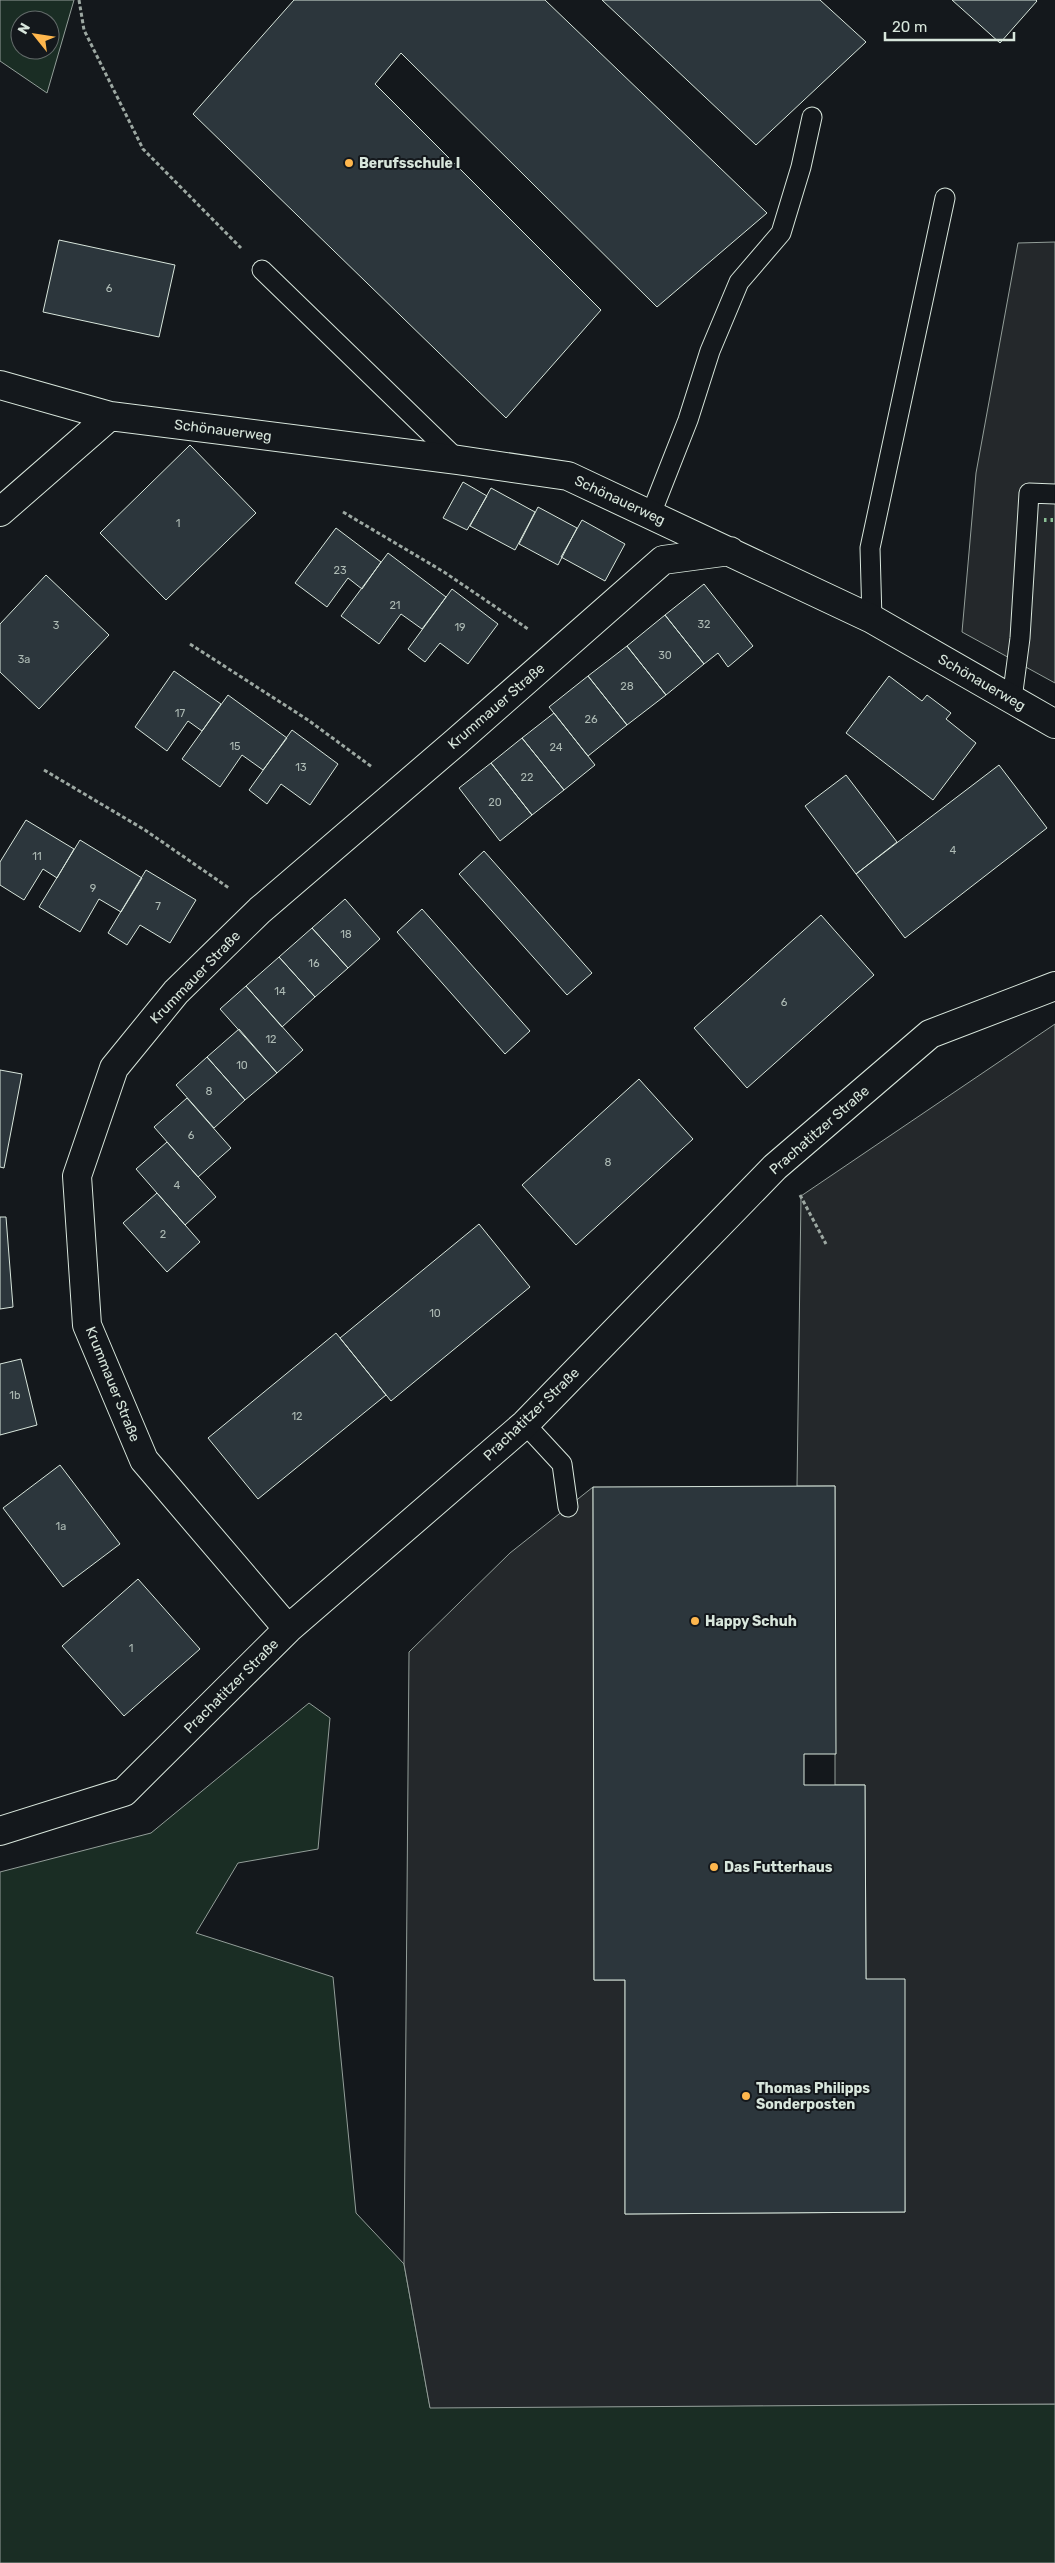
<svg xmlns="http://www.w3.org/2000/svg" width="1055" height="2563" font-family="Rubik,sans-serif">
	<rect width="100%" height="100%" fill="#14181c"/>
	<path fill="#1a2d24" stroke="#939e99" fill-rule="evenodd" d="M0,0h74l-27,93 -47,-32zM20,20h30v30h-30z
		M309,1703l21,15 -12,131 -80,14 -42,70 137,44 23,236 48,51 26,143 625,-3v159h-1055v-691l151,-39z"/>
	<path fill="#24282b" stroke="#939e99" d="M1055,242v441l-93,-51 14,-159 42,-230z
		M1055,1024v1380l-625,4 -26,-144 5,-612 101,-99 83,-66 1,493h31v234l280,-2 -1,-152 -38,-81 -1,-194h-30v-299h-38l4,-290z"/>
	<path fill="#2c363c" stroke="#d8e6dc" d="M294,0h251l222,213 -110,94 -256,-254 -26,31 226,226 -95,108 -313,-304z
		M602,0h218l46,42 -110,103z
		M952,0h84l1,1 -37,42z
		M59,240l116,25 -16,72 -116,-25z
		M190,445l66,68 -90,87 -66,-67z
		M463,482l24,14 -20,34 -24,-12z
		M491,488l44,24 -20,38 -45,-24z
		M538,507l39,21 -19,37 -39,-21z
		M582,520l43,24 -20,37 -44,-24z
		M336,528l45,34 -19,27 -14,-11 -21,29 -32,-24z
		M388,553l58,44 -24,32 -21,-15 -22,30 -38,-28z
		M46,575l63,60 -70,74 -39,-37v-48z
		M704,584l49,62 -25,21 -10,-14 -14,11 -39,-49z
		M452,589l46,35 -30,40 -28,-21 -15,19 -17,-13z
		M665,615l39,49 -38,31 -39,-49z
		M627,646l39,49 -39,30 -39,-49z
		M174,671l47,33 -19,27 -14,-10 -21,30 -32,-24z
		M588,676l39,49 -39,31 -39,-49z
		M889,676l33,25 5,-6 24,18 -5,6 30,24 -43,57 -87,-67z
		M228,695l59,43 -24,32 -21,-15 -22,32 -38,-28z
		M554,713l41,52 -31,25 -42,-52z
		M292,730l46,34 -28,41 -29,-21 -14,20 -18,-14z
		M522,738l42,52 -32,25 -41,-52z
		M491,763l41,52 -32,26 -41,-53z
		M999,765l48,63 -142,110 -49,-64z
		M846,775l51,67 -41,32 -51,-68z
		M26,820l48,29 -17,29 -14,-9 -19,31 -24,-15v-23z
		M80,840l62,38 -21,34 -22,-13 -19,33 -41,-25z
		M484,851l108,122 -25,22 -108,-121z
		M146,870l50,30 -26,43 -30,-18 -13,20 -19,-12z
		M345,899l35,40 -32,29 -36,-40z
		M422,909l108,122 -25,23 -108,-122z
		M821,915l53,60 -127,113 -53,-60z
		M312,928l36,40 -33,29 -36,-40z
		M279,957l36,40 -33,30 -36,-41z
		M246,986l57,64 -26,23 -57,-64z
		M239,1029l38,44 -32,27 -38,-43z
		M207,1057l38,43 -31,28 -38,-43z
		M0,1070l22,4 -18,94 -4,-1z
		M639,1079l54,60 -117,106 -54,-60z
		M187,1098l44,50 -33,29 -44,-50z
		M167,1142l49,55 -31,28 -49,-56z
		M157,1193l43,49 -33,30 -44,-49z
		M0,1217h6l7,90 -13,2z
		M479,1224l51,63 -139,114 -51,-63z
		M336,1333l50,62 -128,104 -50,-61z
		M21,1359l16,66 -37,10v-71z
		M60,1465l60,79 -57,43 -60,-79z
		M835,1486l1,268h-32v31h61l1,194h39v233l-280,2v-234h-31l-1,-493z
		M138,1579l62,70 -76,67 -62,-70z"/>
	<g fill="none" stroke-linecap="round" stroke-linejoin="round">
		<defs>
			<path id="lane" d="M262,270l196,190
				M651,514l37,-94 22,-69 29,-69 42,-49 20,-66 11,-50
				M872,619l-2,-71 75,-350
				M1012,699l8,-61 9,-145 26,1
				M525,1424l37,40 6,43"/>
			<path id="street" d="M0,385l110,31 348,44 110,16 304,143 183,105
				M0,512l110,-96
				M288,1629l-144,-169 -57,-135 -10,-149 37,-108 62,-76 84,-82 196,-168 207,-182 67,-9
				M0,1831l124,-39 164,-163 237,-205 250,-257 155,-133 125,-48"/>
		</defs>
		<use href="#lane" stroke="#d8e6dc" stroke-width="21"/>
		<use href="#street" stroke="#d8e6dc" stroke-width="30"/>
		<path stroke="#9da8a2" stroke-width="3" stroke-dasharray="4 2.5" stroke-linecap="butt" d="M79,0l5,30 59,119 98,99
			M343,512l101,60 84,57
			M190,644l118,76 64,47
			M44,770l101,60 84,58
			M800,1195l26,49"/>
		<use href="#lane" stroke="#14181c" stroke-width="19"/>
		<use href="#street" stroke="#14181c" stroke-width="28"/>
		<path stroke="#8ac095" stroke-width="4" stroke-dasharray="2.5 4" stroke-linecap="butt" d="M1044,520h11"/>
	</g>
	<g fill="#ffb74d" stroke="#14181c" stroke-width="2">
		<circle cx="349" cy="163" r="5"/>
		<circle cx="695" cy="1621" r="5"/>
		<circle cx="714" cy="1867" r="5"/>
		<circle cx="746" cy="2096" r="5"/>
	</g>
	<g text-anchor="middle" stroke-width="4" stroke-linejoin="round" paint-order="stroke">
		<g font-size="11" fill="#adbab4">
			<text x="109" y="292">6</text>
			<text x="178" y="527">1</text>
			<text x="340" y="574">23</text>
			<text x="395" y="609">21</text>
			<text x="704" y="628">32</text>
			<text x="56" y="629">3</text>
			<text x="460" y="631">19</text>
			<text x="665" y="659">30</text>
			<text x="24" y="663">3a</text>
			<text x="627" y="690">28</text>
			<text x="180" y="717">17</text>
			<text x="591" y="723">26</text>
			<text x="235" y="750">15</text>
			<text x="556" y="751">24</text>
			<text x="301" y="771">13</text>
			<text x="527" y="781">22</text>
			<text x="495" y="806">20</text>
			<text x="953" y="854">4</text>
			<text x="37" y="860">11</text>
			<text x="93" y="892">9</text>
			<text x="158" y="910">7</text>
			<text x="346" y="938">18</text>
			<text x="314" y="967">16</text>
			<text x="280" y="995">14</text>
			<text x="784" y="1006">6</text>
			<text x="271" y="1043">12</text>
			<text x="242" y="1069">10</text>
			<text x="209" y="1095">8</text>
			<text x="191" y="1139">6</text>
			<text x="608" y="1166">8</text>
			<text x="177" y="1189">4</text>
			<text x="163" y="1238">2</text>
			<text x="435" y="1317">10</text>
			<text x="15" y="1399">1b</text>
			<text x="297" y="1420">12</text>
			<text x="61" y="1530">1a</text>
			<text x="131" y="1652">1</text>
		</g>
		<g font-size="14" font-weight="bold" fill="#d8e6dc" stroke="#14181c" text-anchor="start">
			<text x="359" y="168">Berufsschule I</text>
			<text x="705" y="1626">Happy Schuh</text>
			<text x="724" y="1872">Das Futterhaus</text>
			<text x="756" y="2093">Thomas Philipps<tspan x="756" dy="16">Sonderposten</tspan></text>
		</g>
		<g font-size="14" fill="#d8e6dc" stroke="#14181c">
			<text transform="translate(223 430) rotate(7)" y="5">Schönauerweg</text>
			<text transform="translate(620 500) rotate(25)" y="5">Schönauerweg</text>
			<text transform="translate(982 682) rotate(30)" y="5">Schönauerweg</text>
			<text transform="translate(496 706) rotate(-41)" y="5">Krummauer Straße</text>
			<text transform="translate(195 977) rotate(-46)" y="5">Krummauer Straße</text>
			<text transform="translate(819 1130) rotate(-41)" y="5">Prachatitzer Straße</text>
			<text transform="translate(113 1384) rotate(68)" y="5">Krummauer Straße</text>
			<text transform="translate(531 1414) rotate(-44)" y="5">Prachatitzer Straße</text>
			<text transform="translate(231 1686) rotate(-45)" y="5">Prachatitzer Straße</text>
		</g>
	</g>
	<g transform="translate(35 35) rotate(300)"><circle r="24" fill="#14181c" stroke="#626a69"/>
	<path d="M0-4L9 19L0 12L-9 19Z" fill="#ffb74d"/>
	<text y="-8" font-size="14" font-weight="bold" text-anchor="middle" fill="#d8e6dc">N</text>
	</g>
	<path d="M885 32v8h129v-8" fill="none" stroke="#d8e6dc" stroke-width="2.5"/>
	<text x="892" y="32" font-size="15" fill="#d8e6dc" stroke="#14181c" stroke-width="4" paint-order="stroke">20 m</text>
</svg>
